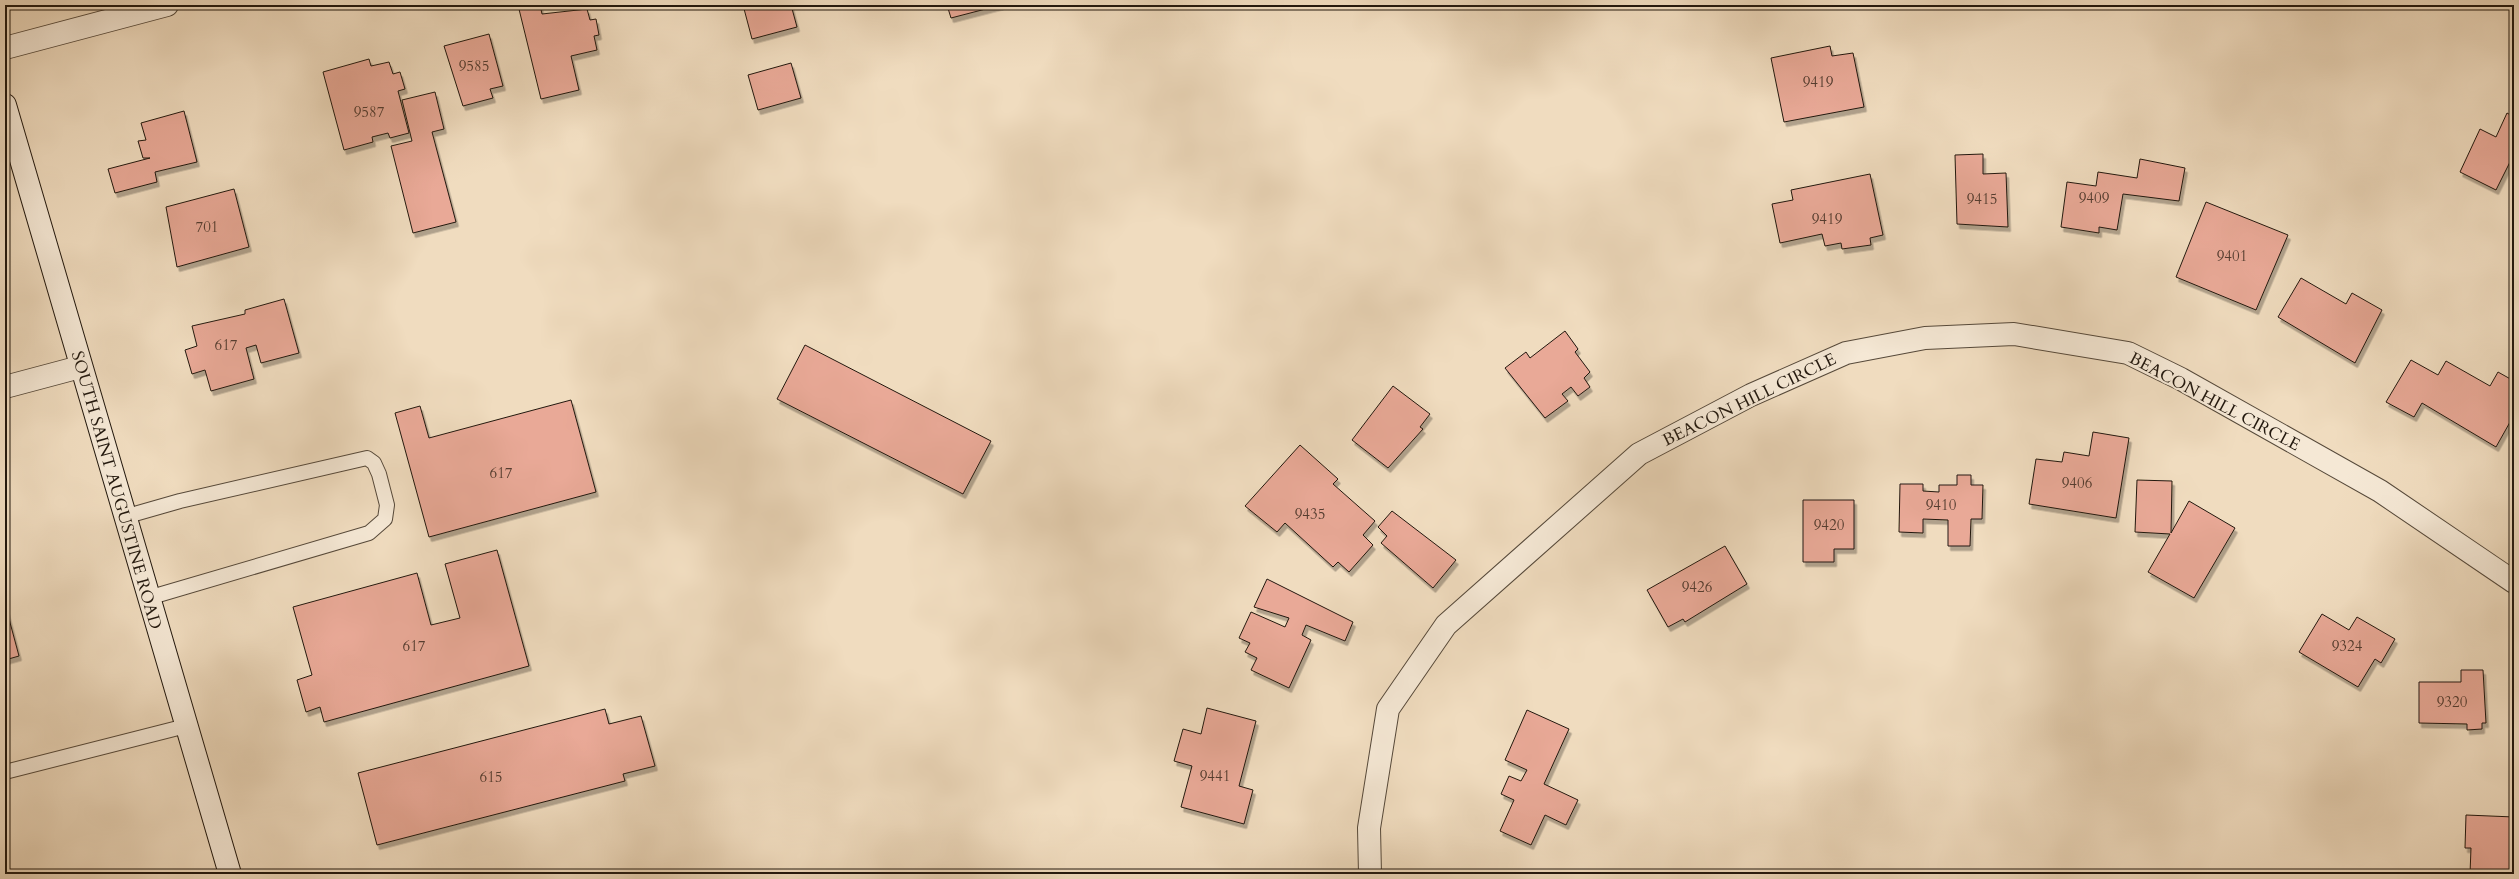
<svg xmlns="http://www.w3.org/2000/svg" width="2519" height="879" font-family="Cardo,serif">
	<defs>
		<filter id="shadow"><feDropShadow dx="2.5" dy="4.5" stdDeviation="0" flood-color="#0004"/></filter>
	</defs>
	<rect width="100%" height="100%" fill="#f0dcbf"/>
	<filter id="stains"><feTurbulence type="fractalNoise" baseFrequency=".005" numOctaves="4"/><feColorMatrix values="0 0 0 0 .2 0 0 0 0 .09 0 0 0 0 .02 0 0 0 .5 -.17"/></filter>
	<radialGradient id="worn" r=".72"><stop offset=".6" stop-color="#630" stop-opacity="0"/><stop offset="1" stop-color="#630" stop-opacity=".3"/></radialGradient>
	<path fill="#e9a997" stroke="#22180e" filter="url(#shadow)" d="M518,5h22l2,9 45,-5 3,11 6,-1 3,16 -5,1 3,14 -26,6 8,34 -38,9z
		M743,5h48l6,22 -45,12z
		M947,5h54l-50,13z
		M489,34l14,52 -13,3 3,9 -30,8 -19,-60z
		M1830,46l2,10 21,-3 11,54 -80,15 -13,-64z
		M369,59l2,7 18,-4 4,12 7,-2 5,17 -7,2 11,42 -19,5 -2,-5 -16,4 1,5 -29,8 -21,-78z
		M791,63l10,35 -43,12 -10,-35z
		M435,92l9,37 -12,3 24,90 -43,11 -22,-87 21,-5 -10,-41z
		M184,111l13,51 -42,10 2,10 -42,11 -7,-24 42,-11h-7l-5,-17 8,-1 -5,-17z
		M2507,113l7,4v37l-18,36 -36,-18 20,-43 16,8z
		M1983,154v20l23,-1 2,54 -51,-3 -2,-69z
		M2140,159l45,9 -6,33 -56,-7 -6,36 -18,-3v6l-38,-6 6,-45 29,4 2,-14 39,6z
		M1870,174l13,61 -13,3 1,7 -29,4 -1,-6 -16,3 -3,-12 -42,9 -8,-39 21,-4 -2,-10z
		M234,189l15,58 -72,20 -11,-60z
		M2206,202l82,33 -32,75 -80,-33z
		M2301,278l45,26 6,-11 30,17 -27,53 -77,-46z
		M284,299l15,54 -38,10 -5,-18 -10,3 8,31 -43,12 -6,-21 -13,4 -7,-24 12,-4 -5,-20 53,-12v-4z
		M1565,331l13,18 -3,3 15,20 -6,6 6,9 -12,9 -7,-9 -9,7 6,7 -23,17 -40,-50 21,-16 4,6z
		M805,345l186,96 -28,53 -186,-95z
		M2411,360l27,15 8,-14 44,25 8,-14 16,9v34l-18,32 -74,-44 -8,14 -28,-15z
		M1393,386l37,28 -10,13 3,2 -35,39 -36,-28z
		M571,400l25,92 -167,45 -34,-124 25,-7 9,32z
		M2093,432l36,6 -13,80 -87,-14 7,-45 26,3 2,-10 25,4z
		M1300,445l38,34 -5,5 42,37 -12,14 10,10 -24,27 -11,-10 -5,5 -48,-44 -8,9 -32,-26z
		M1957,475h14v10h12l-1,34h-11l-1,27h-22v-26l-25,-1v14l-24,-1 1,-48h23v7l16,1v-7h18z
		M2137,480l35,1 -1,52 18,-32 46,27 -41,70 -46,-26 22,-38 -35,-2z
		M1803,500h51v49h-20v13h-31z
		M1392,511l64,49 -23,28 -52,-45 6,-7 -9,-9z
		M1725,546l22,38 -62,38 -2,-3 -15,8 -21,-37z
		M497,550l32,116 -205,56 -4,-15 -14,5 -9,-32 15,-5 -19,-68 124,-34 14,52 29,-7 -15,-54z
		M1267,579l86,43 -8,19 -39,-16 -4,10 9,5 -22,48 -38,-18 6,-12 -12,-6 5,-9 -11,-5 12,-26 34,15 4,-9 -35,-11z
		M5,604l14,52 -14,4z
		M2322,614l27,16 8,-13 38,22 -14,24 -6,-4 -17,28 -59,-35z
		M2461,670h22l3,53h-4v6l-15,1v-6l-48,-1v-41h42z
		M1207,708l49,13 -17,65 14,4 -9,34 -63,-17 11,-41 -18,-5 9,-32 18,5z
		M605,709l4,15 32,-8 14,50 -32,8 2,7 -248,64 -19,-72z
		M1527,710l42,19 -25,55 34,16 -12,25 -21,-10 -14,30 -31,-14 14,-31 -13,-6 8,-18 12,5 6,-11 -22,-10z
		M2466,815l48,2v57h-44l1,-26h-6z"/>
	<g fill="none" stroke-linecap="round" stroke-linejoin="round">
		<defs>
			<path id="lane" d="M124,517l56,-16 187,-43 7,5 5,11 8,31 -2,14 -16,14 -221,65
				M5,772l181,-46"/>
			<path id="street" d="M5,48l162,-43
				M5,387l75,-20
				M1370,874l-1,-46 19,-119 58,-84 193,-171 112,-59 95,-42 79,-15 89,-4 114,19 53,26 199,112 134,91"/>
			<path id="secondary" d="M5,105l225,769"/>
		</defs>
		<use href="#lane" stroke="#56493a" stroke-width="16"/>
		<use href="#street" stroke="#56493a" stroke-width="24"/>
		<use href="#secondary" stroke="#22180e" stroke-width="24"/>
		<use href="#lane" stroke="#f5e8d5" stroke-width="14"/>
		<use href="#street" stroke="#f5e8d5" stroke-width="22"/>
		<use href="#secondary" stroke="#f5e8d5" stroke-width="22"/>
	</g>
	<g text-anchor="middle" stroke-width="4" stroke-linejoin="round" paint-order="stroke">
		<g font-size="15" fill="#543c30">
			<text x="474" y="71">9585</text>
			<text x="1818" y="87">9419</text>
			<text x="369" y="117">9587</text>
			<text x="2094" y="203">9409</text>
			<text x="1982" y="204">9415</text>
			<text x="1827" y="224">9419</text>
			<text x="207" y="232">701</text>
			<text x="2232" y="261">9401</text>
			<text x="226" y="350">617</text>
			<text x="501" y="478">617</text>
			<text x="2077" y="488">9406</text>
			<text x="1941" y="510">9410</text>
			<text x="1310" y="519">9435</text>
			<text x="1829" y="530">9420</text>
			<text x="1697" y="592">9426</text>
			<text x="414" y="651">617</text>
			<text x="2347" y="651">9324</text>
			<text x="2452" y="707">9320</text>
			<text x="1215" y="781">9441</text>
			<text x="491" y="782">615</text>
		</g>
		<g font-size="17" fill="#22180e" stroke="#f5e8d5">
			<text transform="translate(1749 399) rotate(-26)" y="6">BEACON HILL CIRCLE</text>
			<text transform="translate(2215 401) rotate(28)" y="6">BEACON HILL CIRCLE</text>
			<text transform="translate(117 490) rotate(74)" y="6">SOUTH SAINT AUGUSTINE ROAD</text>
		</g>
	</g>
	<rect width="2519" height="879" fill="none" stroke="#f0dcbf" stroke-width="20"/>
	<rect x="6" y="6" width="2507" height="867" fill="none" stroke="#22180e" stroke-width="2"/>
	<rect x="10" y="10" width="2499" height="859" fill="none" stroke="#22180e"/>
	<rect width="100%" height="100%" filter="url(#stains)"/>
	<rect width="100%" height="100%" fill="url(#worn)"/>
</svg>
